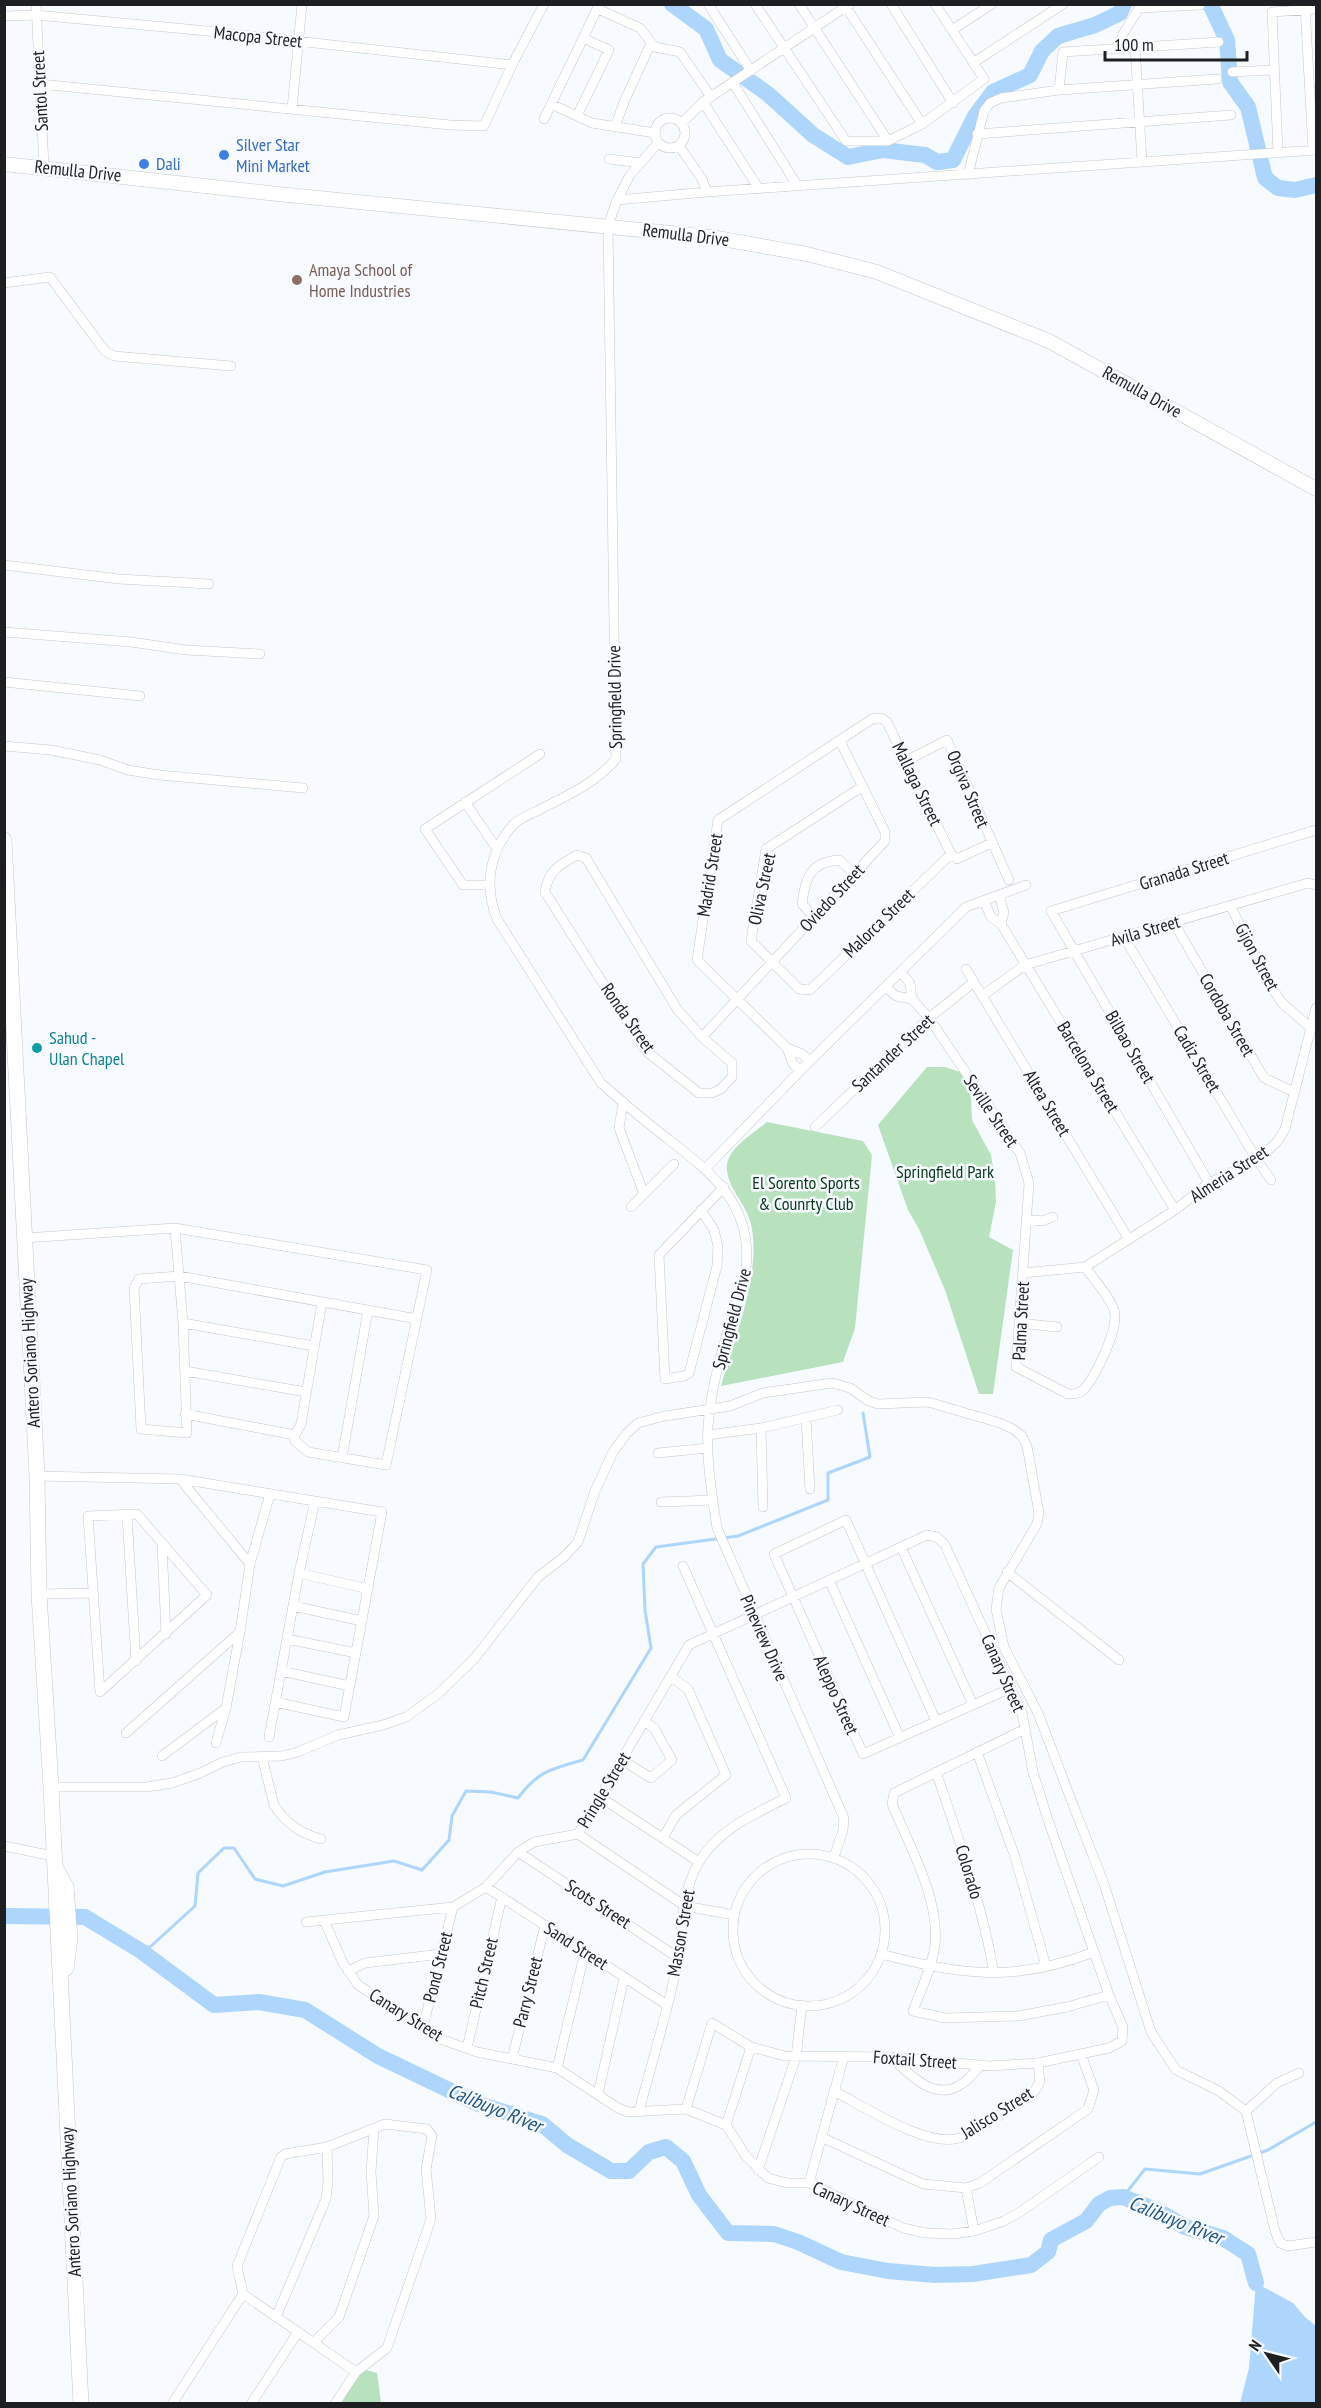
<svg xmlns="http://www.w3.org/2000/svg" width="1321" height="2408" font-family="'PT Sans Narrow',sans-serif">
	<rect width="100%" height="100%" fill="#f7faff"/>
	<path fill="#b7e2bd" d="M927,1067h18l21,7 5,23 1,23 19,35 4,25 1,22 -7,35 24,13 -20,144h-14l-34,-104 -26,-61 -11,-19 -30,-85z
		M767,1122l96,19 9,14 -17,173 -12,34 -122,24c13,-47 41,-113 30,-162 -4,-20 -26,-38 -24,-59 2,-18 27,-32 40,-43z
		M366,2370l11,3 4,30 -43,1 17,-26z"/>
	<path fill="#aed6fd" d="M1256,2283l37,20 12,14 11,9v77h-76l9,-35z"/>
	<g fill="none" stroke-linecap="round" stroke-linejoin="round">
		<path stroke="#aed6fd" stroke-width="3" d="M133,1947h17l45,-41 3,-33 26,-25h10l21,31 28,7 42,-14 69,-11 28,9 27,-30 3,-24 14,-25 25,1 27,6c20,-27 33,-29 65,-38l68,-112 -6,-38 -2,-46 13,-17 82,-11 90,-36v-27l42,-16 -7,-44
			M1123,2197l22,-28 55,5 68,-24 48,-28"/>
		<path stroke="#aed6fd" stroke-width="16" d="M672,4l34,25 14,31 48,34 45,41 35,22 35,-7 42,5 12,7 16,-2 22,-44 18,-24 37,-17 12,-24 16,-15 37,-11 25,-12 4,-9
			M1210,4l17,36 3,42 18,25 17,71 13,10 17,2 21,-5
			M4,1916l81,1 56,34 73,54 45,-3 46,8 73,46 98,47 66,21 25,21 44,26h18l20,-19 17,-5 17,14 16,34 29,38 46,1 24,8 43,20 47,9 47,4 38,-1 58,-9 17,-13 3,-12 35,-19 13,-17 11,-6 13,-1 35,14 27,16 38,11 25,16 8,29"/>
		<defs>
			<path id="street" d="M36,4l8,163
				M708,4l43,67
				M755,4l91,137h42l34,-17 62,-45 -49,-75
				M799,4l89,137
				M844,4l78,120
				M891,4l62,99
				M1305,6l8,144
				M598,9l42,19 15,19 25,5 31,45
				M4,16l32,-1 161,15 315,35
				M952,30l40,-26
				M1135,46l7,115
				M1119,48l4,-14 16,-26 61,-3
				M973,63l90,-59
				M1232,72l42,-2
				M733,83l64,102
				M40,84l410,41 34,1 28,-61 32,-61
				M1059,90l4,-38 156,-10
				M703,102l56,87
				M551,104l41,19 63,10
				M292,109l10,-105
				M577,116l32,-66 -26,-12
				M655 133a15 15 0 1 1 30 0a15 15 0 1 1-30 0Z
				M544,119l55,-114
				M682,123l21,-21 147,-98
				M615,127l9,-25 27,-59
				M977,134l254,-19
				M658,143l-28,32 -13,25 -9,26 8,533c-20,24 -50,37 -77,51 -8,4 -19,8 -25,14 -25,27 -30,62 -17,95l104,164c22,20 44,38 67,56 45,35 85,66 78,130 -14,51 -34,104 -38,157 -2,34 4,69 9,102l127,290 -1,12 -9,27
				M679,146l23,33 5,13 609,-42
				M1278,153l-6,-141 44,-3
				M609,159l32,4
				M968,175l16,-64 6,-8 11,-5 58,-8 158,-11
				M617,200l90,-8
				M4,283l46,-6 55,74 9,5 117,10
				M4,565l115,14 90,5
				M4,632l127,10 55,8 74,4
				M4,682l136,14
				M4,746l47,4 49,10 28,10 31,5 144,13
				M906,761l41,-21 62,140
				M863,786l-97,63 -15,92 48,48 11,1 141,-136 6,5 34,-16
				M465,802l32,47
				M577,855l9,3 91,151 25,28 30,26v14l-11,12 -9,4h-13l-53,-42 -101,-159c3,-21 14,-27 32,-37z
				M488,885h-25l-38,-56 115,-75
				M984,901l7,16 10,7 3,-12 -5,-16
				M1231,907l39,78 12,18 30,26
				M814,917l-12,-13c3,-26 8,-42 37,-44l16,14
				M1174,923l90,155 30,14
				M1001,924l174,286
				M1124,937l133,223 14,20
				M966,969l162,269
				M900,972l10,11 2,16 17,19 91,135 9,30 -13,184 52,27c7,0 12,0 17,-6 11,-13 35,-61 29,-78 -5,-15 -20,-30 -29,-43
				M886,987l10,9 16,3
				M982,996l43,-31 283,-82 8,2
				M702,1037l183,-196v-9l-45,-91
				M787,1048l6,16 7,7
				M810,1061l-8,-7 -15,-6 -90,-88 21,-140 154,-101 9,-1 6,4 64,132
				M623,1103l-4,25 25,66
				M815,1127l114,-109 45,-36
				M706,1168l94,-97 166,-164 60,-22
				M1209,1183l-158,-272 265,-81
				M631,1207l43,-43
				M701,1210l13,20 4,16 -1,20 -28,107 -5,3 -19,3 -6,-124 65,-68
				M1026,1219l16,2 11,-4
				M175,1228l8,95 4,110 -46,-4 -7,-141 5,-9 40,-3 238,43
				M24,1238l151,-10 252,42 -41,195 -78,-13 -13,-11v-6l-110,-21
				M1023,1273l62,-6 90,-57 34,-27 48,-23 20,-18 8,-13 31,-121
				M183,1323l131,23
				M1019,1323l38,4
				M185,1371l121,21
				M806,1419l4,70
				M761,1428l2,79
				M295,1435l6,-11 21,-122
				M708,1435l53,-7 77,-18
				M658,1453l50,-5
				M342,1458l26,-148
				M37,1476l143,3 202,33 -38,205 -69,-15
				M180,1479l70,85
				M661,1502l52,-2
				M137,1514l70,81 -107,97 -12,-176z
				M127,1515l9,146
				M162,1544l4,90
				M901,1547l72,158
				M1007,1572l112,88
				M299,1573l69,16
				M829,1580l71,158
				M39,1594l54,-1
				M293,1606l69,15
				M287,1639l69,14
				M281,1671l69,15
				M936,1721l-90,-201 -72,34 89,200 148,-66
				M1025,1729l-131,64 -2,11c17,41 48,95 43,141 -3,22 -14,45 -22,66l32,7 73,-2 49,-9 42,-12
				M126,1733l114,-101
				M269,1737l30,-164 16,-72
				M216,1743l10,-35 14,-76 10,-68 20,-70
				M977,1752l38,105 31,109
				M162,1756l64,-48
				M262,1757l12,48c11,18 28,29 47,34
				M622,1760l29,18 21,-18 -18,-32 -10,-7
				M936,1772c23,67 46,132 58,201
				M51,1787h95l26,-4 26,-9 25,-12 18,-5 41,-1 16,-4 40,-17 45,-10 23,-8 32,-23 36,-35 64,-82 26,-20 14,-15 17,-51 18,-39 13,-18 12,-11 27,-7 65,-10 33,-13 69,-10 18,5 19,13 9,3 50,-2 72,21 13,6 9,7 5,10 12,67 -2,11 -38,64 -3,21 8,38 34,66 32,84 34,87 47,148 25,38 43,21 27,20 29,120 5,12 8,3 28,-4
				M600,1797l99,65
				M578,1834l107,72 49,9
				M663,1838l13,-23 50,-40 -38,-86 -17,-12
				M4,1846l49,10
				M518,1852l159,105
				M733 1930a76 76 0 1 1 152 0a76 76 0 1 1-152 0Z
				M486,1887l181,118
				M324,1920l19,43 15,22 85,55 34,12 80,16 61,40 10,4 58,-3 40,16 20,31 22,22 19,5h22l94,45 23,5 26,1 22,-3 30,-10 16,-9 79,-55
				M306,1922l147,-15 33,-20 32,-35 16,-10 44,-8 111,-189 238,-110 10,2 8,8 77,168 11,59 14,45 62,178 14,32 -1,14 -13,7 -71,15 -49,3 -98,-9 -106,-1 -34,-9 -39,-24 -26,86
				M881,1954c80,21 133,29 213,-2
				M348,1971l17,-8 76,-9
				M423,2027l30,-120
				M467,2048l35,-151
				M891,2057c17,16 43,45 69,28 8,-4 14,-13 21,-20
				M512,2059l33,-134
				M557,2068l28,-116
				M834,2091c29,15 97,60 128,46 22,-9 51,-32 72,-45l6,-10 -2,-19
				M598,2094l26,-116
				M639,2111c12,-45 26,-91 36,-137 7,-36 5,-80 24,-112 20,-33 54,-47 87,-64l-103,-232
				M1246,2111l31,-28 22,-10
				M726,2125l25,-78
				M821,2137l102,47 43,4 14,-5 108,-74 6,-19 -13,-36
				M758,2170l38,-113 6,-52
				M809,2183l35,-127
				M966,2188l8,43
				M243,2294l113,78
				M276,2317l50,-118 2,-16 -1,-36
				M314,2342l25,-25 35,-101 -3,-44 3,-44
				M172,2404l71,-110 -6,-28 44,-109 4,-3 42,-7 58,-23 42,5 5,7 -6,33 5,50 -44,129 -31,24 -21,32
				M251,2404l47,-72"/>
			<path id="secondary" d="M4,164l274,30 433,43 96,17 70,18 172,69 267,148"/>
			<path id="primary" d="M4,840l33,636 2,118 12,193 30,617
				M56,1869l10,18 4,52 -4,29"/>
		</defs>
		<use href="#street" stroke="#c4c7cd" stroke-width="10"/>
		<use href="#secondary" stroke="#c4c7cd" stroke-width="15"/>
		<use href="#primary" stroke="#c4c7cd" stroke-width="16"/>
		<use href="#street" stroke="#fff" stroke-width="9"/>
		<use href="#secondary" stroke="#fff" stroke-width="14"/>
		<use href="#primary" stroke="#fff" stroke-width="15"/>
	</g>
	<g fill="#3f7fe0" stroke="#f7faff" stroke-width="2">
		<circle cx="224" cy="155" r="6"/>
		<circle cx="144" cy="164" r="6"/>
	</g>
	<circle fill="#8d6e63" stroke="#f7faff" stroke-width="2" cx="297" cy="280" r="6"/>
	<circle fill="#0f9aa8" stroke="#f7faff" stroke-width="2" cx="37" cy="1048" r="6"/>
	<g text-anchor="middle" stroke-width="5" stroke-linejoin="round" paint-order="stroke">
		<g font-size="18" fill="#1e1f21" stroke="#f7faff">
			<text transform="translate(258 37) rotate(6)" y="6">Macopa Street</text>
			<text transform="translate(40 91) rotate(-93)" y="6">Santol Street</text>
			<text transform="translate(78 171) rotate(6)" y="6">Remulla Drive</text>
			<text transform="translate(686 235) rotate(7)" y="6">Remulla Drive</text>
			<text transform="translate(1142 392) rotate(29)" y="6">Remulla Drive</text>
			<text transform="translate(615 697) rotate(-91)" y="6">Springfield Drive</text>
			<text transform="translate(917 784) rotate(64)" y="6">Mallaga Street</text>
			<text transform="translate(968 789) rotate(67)" y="6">Orgiva Street</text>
			<text transform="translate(1184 871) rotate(-17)" y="6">Granada Street</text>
			<text transform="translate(710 875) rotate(-81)" y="6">Madrid Street</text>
			<text transform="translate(762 889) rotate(-78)" y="6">Oliva Street</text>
			<text transform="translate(832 898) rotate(-47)" y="6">Oviedo Street</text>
			<text transform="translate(879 923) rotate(-44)" y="6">Malorca Street</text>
			<text transform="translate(1145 931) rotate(-16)" y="6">Avila Street</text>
			<text transform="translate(1257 957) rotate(62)" y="6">Gijon Street</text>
			<text transform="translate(1227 1015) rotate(60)" y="6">Cordoba Street</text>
			<text transform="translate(628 1018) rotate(55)" y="6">Ronda Street</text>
			<text transform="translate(1130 1047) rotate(60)" y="6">Bilbao Street</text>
			<text transform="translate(893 1053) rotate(-43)" y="6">Santander Street</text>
			<text transform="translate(1197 1059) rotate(59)" y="6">Cadiz Street</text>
			<text transform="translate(1088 1067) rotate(59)" y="6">Barcelona Street</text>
			<text transform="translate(1047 1103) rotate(59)" y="6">Altea Street</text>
			<text transform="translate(991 1111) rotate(56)" y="6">Seville Street</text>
			<text transform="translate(1229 1174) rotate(-33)" y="6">Almeria Street</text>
			<text transform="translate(732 1319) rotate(-75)" y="6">Springfield Drive</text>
			<text transform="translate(1021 1321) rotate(-87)" y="6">Palma Street</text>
			<text transform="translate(30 1353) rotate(-93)" y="6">Antero Soriano Highway</text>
			<text transform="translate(764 1638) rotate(66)" y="6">Pineview Drive</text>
			<text transform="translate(1003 1673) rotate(66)" y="6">Canary Street</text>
			<text transform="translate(836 1695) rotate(66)" y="6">Aleppo Street</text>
			<text transform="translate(604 1790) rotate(-59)" y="6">Pringle Street</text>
			<text transform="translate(969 1872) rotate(73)" y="6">Colorado</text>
			<text transform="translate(598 1904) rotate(33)" y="6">Scots Street</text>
			<text transform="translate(681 1933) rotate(-80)" y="6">Masson Street</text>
			<text transform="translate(576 1946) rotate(33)" y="6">Sand Street</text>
			<text transform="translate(438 1967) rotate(-76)" y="6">Pond Street</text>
			<text transform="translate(484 1973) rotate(-77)" y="6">Pitch Street</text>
			<text transform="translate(528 1992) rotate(-76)" y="6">Parry Street</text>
			<text transform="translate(406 2015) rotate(32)" y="6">Canary Street</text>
			<text transform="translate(915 2060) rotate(4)" y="6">Foxtail Street</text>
			<text transform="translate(997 2113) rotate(-32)" y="6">Jalisco Street</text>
			<text transform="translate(71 2202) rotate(-93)" y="6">Antero Soriano Highway</text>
			<text transform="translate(851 2204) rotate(25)" y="6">Canary Street</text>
		</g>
		<g font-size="18" fill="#366cbe" stroke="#f7faff" text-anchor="start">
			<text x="236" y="151">Silver Star<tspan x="236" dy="21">Mini Market</tspan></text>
			<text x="156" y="170">Dali</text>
		</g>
		<g font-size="18" fill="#785e54" stroke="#f7faff" text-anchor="start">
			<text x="309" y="276">Amaya School of<tspan x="309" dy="21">Home Industries</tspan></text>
		</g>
		<g font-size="18" fill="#0d838f" stroke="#f7faff" text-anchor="start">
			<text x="49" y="1044">Sahud -<tspan x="49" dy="21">Ulan Chapel</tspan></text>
		</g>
		<g font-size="18" fill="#063a18" stroke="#f7faff">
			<text x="945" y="1178">Springfield Park</text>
			<text x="806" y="1189">El Sorento Sports<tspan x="806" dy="21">&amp; Counrty Club</tspan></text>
		</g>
		<g font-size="20" font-style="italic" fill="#1e5687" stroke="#f7faff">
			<text transform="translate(495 2108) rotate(22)" y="7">Calibuyo River</text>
			<text transform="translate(1176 2220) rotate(22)" y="7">Calibuyo River</text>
		</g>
	</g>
	<rect width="1321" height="2408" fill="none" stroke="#1e1f21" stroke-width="12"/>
	<g transform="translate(1267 2354) rotate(305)" stroke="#f7faff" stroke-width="4.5" paint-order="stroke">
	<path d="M0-4.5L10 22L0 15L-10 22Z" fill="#1e1f21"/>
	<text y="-9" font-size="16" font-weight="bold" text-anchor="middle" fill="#1e1f21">N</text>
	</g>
	<path d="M1105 51v9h142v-9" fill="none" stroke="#1e1f21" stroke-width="3"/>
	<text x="1114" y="51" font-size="18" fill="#1e1f21" stroke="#f7faff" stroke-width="4.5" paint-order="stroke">100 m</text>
</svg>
